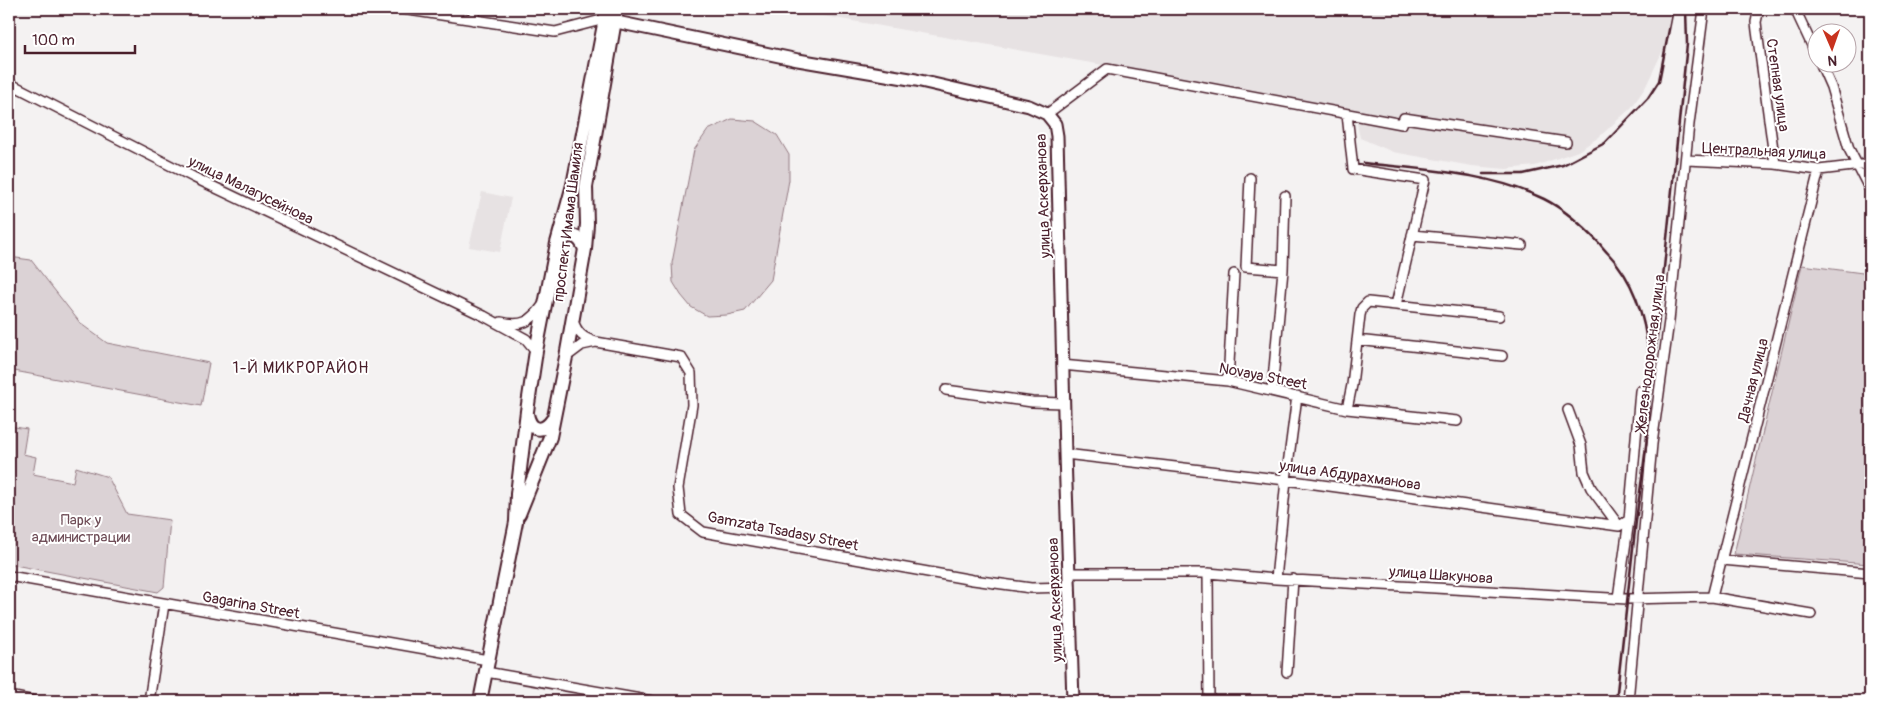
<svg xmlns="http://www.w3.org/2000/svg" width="1879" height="710" font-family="Pangolin,sans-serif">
	<rect width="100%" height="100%" fill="#f4f2f2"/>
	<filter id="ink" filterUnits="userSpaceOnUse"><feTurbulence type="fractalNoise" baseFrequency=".02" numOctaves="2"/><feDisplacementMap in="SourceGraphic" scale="10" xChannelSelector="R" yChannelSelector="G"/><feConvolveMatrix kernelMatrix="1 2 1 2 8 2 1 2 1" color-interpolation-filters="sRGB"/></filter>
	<g filter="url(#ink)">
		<path fill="#e7e2e3" d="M784,9h887l-6,37 -20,42 -14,20 -32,29 -21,14 -43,15 -29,3 -34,-3 -79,-14 -33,-14 -6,-29z
			M482,192l29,6 -11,54 -31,-5z"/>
		<path fill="#dbd2d5" stroke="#927880" d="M732,119l23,2 22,14 12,20v25l-18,100 -26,31 -18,4 -20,1 -16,-9 -10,-12 -8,-13 -1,-19 22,-113 14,-20z
			M9,257l22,3 50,64 26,19 102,20 -8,43 -192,-36z
			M1802,265l68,9v290l-136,-10z
			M9,426l18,3 -4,25 13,3 -3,17 40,8 3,-15 32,10 19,37 43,6 -6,67 -6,5 -149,-28z"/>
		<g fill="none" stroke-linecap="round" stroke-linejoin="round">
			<defs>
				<path id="minor" d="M402,9l153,23 50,-13
					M1759,9l-3,13 1,9 18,133
					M1795,9l21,45
					M473,20l2,-11
					M1820,62l11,25 18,62 21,41
					M9,83l184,94 291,139 42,23 10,12
					M1047,114l60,-45 295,55 2,-6 162,24
					M1347,114l6,55 72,11 -29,125
					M1686,160l89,4 44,6 51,-6
					M1250,178l-4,89 37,3
					M1412,235l110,10
					M573,321c5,13 10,17 23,21l85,15 10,16 1,32 -14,83 3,27 22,17 270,48 58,8 39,-1
					M501,322c21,5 30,0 42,-17
					M1357,340l145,16
					M566,357l16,-12 14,-3
					M1062,365l166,16 119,28 110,12
					M1228,381l6,-107
					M946,390l86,12 31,1
					M1272,391l11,-121 2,-74
					M1347,409l5,-24 8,-70 2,-7 6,-6 131,14
					M1568,410l13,35 3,27 7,16 28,38
					M1065,454l221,26 333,46 10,-6
					M1722,560l148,13
					M1069,573h139l68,6 351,20 85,-2 99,17
					M1208,573l1,128
					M9,576l479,84
					M1276,579l10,-99 11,-84
					M1712,597l107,-427
					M1618,598l11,-78 11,-129
					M486,672l166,29
					M1287,672l6,-93
					M9,696l25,5
					M149,701l15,-97
					M1321,701h16
					M1628,701l24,-257 17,-123 20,-197 15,-115"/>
				<path id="tertiary" d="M607,20l191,40 118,20 113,26 18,8 8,10 2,12 8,318 8,247"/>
				<path id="secondary" d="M557,243c13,-10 21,-10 28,6
					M527,414c3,17 16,20 26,5
					M519,514l31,-77 16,-80 19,-108 2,-25 -1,-37 31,-178
					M480,701l36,-179 1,-28 10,-83 9,-60 21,-108 16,-58 34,-176"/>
			</defs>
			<use href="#minor" stroke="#4a1f2b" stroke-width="12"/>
			<use href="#tertiary" stroke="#4a1f2b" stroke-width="15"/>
			<use href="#secondary" stroke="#4a1f2b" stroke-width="16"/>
			<use href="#minor" stroke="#fff" stroke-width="9"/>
			<use href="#tertiary" stroke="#fff" stroke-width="11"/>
			<use href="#secondary" stroke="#fff" stroke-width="12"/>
			<path stroke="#4a1f2b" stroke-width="2.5" d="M1364,163c61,7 124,9 180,36 20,10 41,29 56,45 5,7 12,13 17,20 52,67 29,180 19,257 -7,60 -13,120 -20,180
				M1483,174h40l40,-9 42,-22 43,-45 11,-17 14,-72
				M1654,365l33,-321 -1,-35"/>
		</g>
	</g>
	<g text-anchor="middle" stroke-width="4" stroke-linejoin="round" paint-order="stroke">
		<g font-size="15" fill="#4a1f2b" stroke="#fff">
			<text transform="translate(1778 85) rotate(82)" y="5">Степная улица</text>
			<text transform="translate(1764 151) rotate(3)" y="5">Центральная улица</text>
			<text transform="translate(251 190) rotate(26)" y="5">улица Малагусейнова</text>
			<text transform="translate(1043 196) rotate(-92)" y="5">улица Аскерханова</text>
			<text transform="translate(568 222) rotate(-83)" y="5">проспект Имама Шамиля</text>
			<text transform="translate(1650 353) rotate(-83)" y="5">Железнодорожная улица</text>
			<text transform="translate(1263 376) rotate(11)" y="5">Novaya Street</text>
			<text transform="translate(1753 380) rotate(-76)" y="5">Дачная улица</text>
			<text transform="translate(1350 475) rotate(8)" y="5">улица Абдурахманова</text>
			<text transform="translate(783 531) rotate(11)" y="5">Gamzata Tsadasy Street</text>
			<text transform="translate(1441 575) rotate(4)" y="5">улица Шакунова</text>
			<text transform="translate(1055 600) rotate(-92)" y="5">улица Аскерханова</text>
			<text transform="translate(251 605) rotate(10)" y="5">Gagarina Street</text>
		</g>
		<g font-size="15" fill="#6e4c56" stroke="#fff">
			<text x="81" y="525">Парк у<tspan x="81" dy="17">администрации</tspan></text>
		</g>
		<g font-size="16" letter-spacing="1" fill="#4a1f2b" stroke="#fff">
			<text x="301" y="373">1-Й МИКРОРАЙОН</text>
		</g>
	</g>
	<rect width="1879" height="710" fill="none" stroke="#fff" stroke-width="30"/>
	<rect x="15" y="15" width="1849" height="680" fill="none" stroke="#4a1f2b" stroke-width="2" filter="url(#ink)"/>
	<g transform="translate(1832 48) rotate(178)"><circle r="24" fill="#ffffff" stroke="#b7a5aa"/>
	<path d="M0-4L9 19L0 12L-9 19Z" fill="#c8321e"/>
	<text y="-8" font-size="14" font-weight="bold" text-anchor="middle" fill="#4a1f2b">N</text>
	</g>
	<path d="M25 45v8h110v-8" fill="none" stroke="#4a1f2b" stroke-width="2.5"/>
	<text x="32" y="45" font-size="15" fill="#4a1f2b" stroke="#ffffff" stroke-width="4" paint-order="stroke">100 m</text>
</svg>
